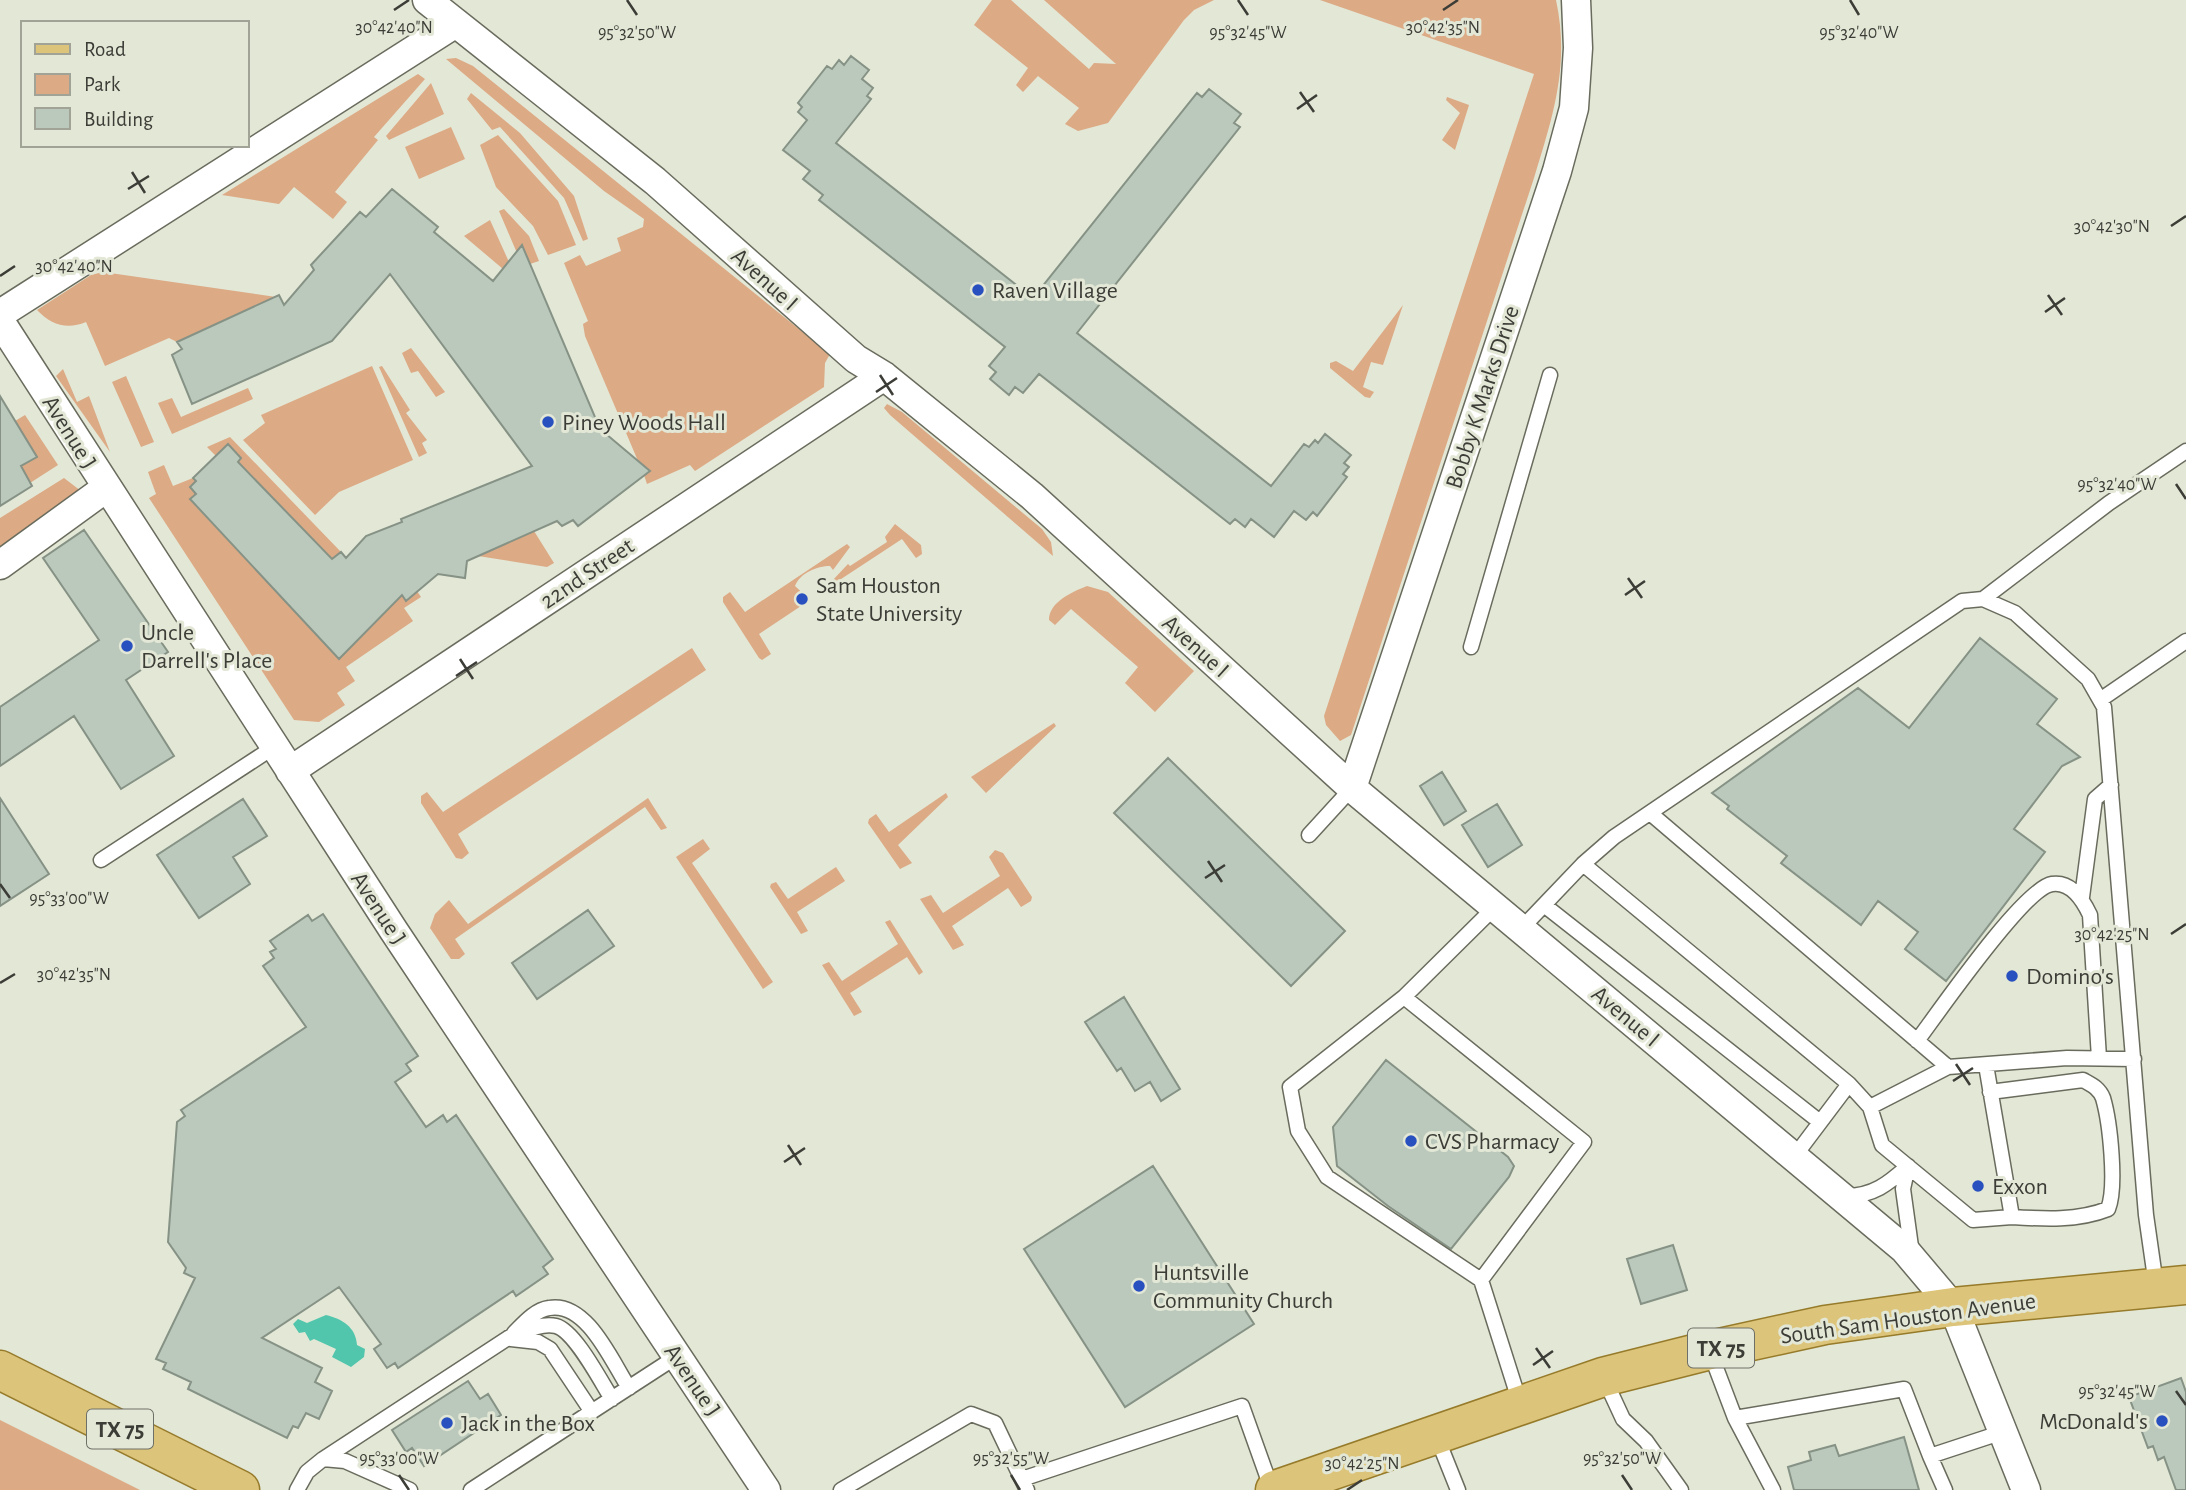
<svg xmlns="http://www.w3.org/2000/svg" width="2186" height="1490" font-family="'Alegreya Sans',sans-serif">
	<rect width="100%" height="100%" fill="#e3e7d6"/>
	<path fill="#dcaa85" d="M992,0h19l78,69 5,-6 22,1 -72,-64h170l-20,10 -10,10 -76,103 -30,8 -13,-7 14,-16 -41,-32 -15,16 -7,-7 12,-17 -54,-43z
		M1320,0h236c14,65 -3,116 -22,178l-183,557 -11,6 -14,-16 -2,-9 210,-642z
		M456,58l17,8 357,288 -5,9 -1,24 -129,84 -5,-6 -43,19 -3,-9 5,-4 -11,-10 -53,-125 -2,-12 5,-3 -24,-58 16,-8 6,11 35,-15 -4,-13 26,-11 1,-8 -40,-28 -158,-132z
		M418,74l7,5 -51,58 4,3 -43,52 12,10 -14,17 -39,-32 -15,17 -57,-9z
		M431,83l13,31 -55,26 -3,-4z
		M471,93l49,40 54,63 14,43 -5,2 -19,-43 -64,-71 -8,3 -25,-31z
		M1447,97l22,8 -14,45 -13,-10 18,-27 -14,-13z
		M451,127l14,32 -46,20 -14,-32z
		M498,135l60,66 18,44 -28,10 -15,-29 -37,-39 -16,-42z
		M504,209l25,27 10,25 -9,3 -7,-17 -6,6 -18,-42z
		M490,220l19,42 -6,7 -39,-33z
		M103,272l173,25 -99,45 -8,-4 -64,28 -19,-44c-19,8 -35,3 -49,-12l54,-35z
		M1403,305l-20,60 -12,-3 -8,25 11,5 -4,6 -5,-1 -35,-29v-5l6,-2 17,10z
		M411,348l34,44 -9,5 -18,-26 -7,2 -9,-20z
		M372,366l41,94 -74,32 -24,23 -72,-75 22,-17 -4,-8z
		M382,366l28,44 -4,3 21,27 -5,3 5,10 -8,4 -40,-90z
		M63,369l14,33 12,-6 21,56 -54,-76z
		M126,376l28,66 -13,5 -29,-65z
		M248,388l5,11 -81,35 -14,-31 14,-5 9,19z
		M887,404l15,8 140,117 9,13 2,14 -163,-141 -6,-7z
		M25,415l33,50 -28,18 -10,-16 17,-11 -37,-26z
		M230,437l111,115 -9,7 -94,-97 3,-4 -12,-13 -13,11 -9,-9z
		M164,465l9,21 20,-8 3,3 -6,6 6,7 -6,6 149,158 63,-63 5,6 10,-10 4,6 -17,11 9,13 -67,46 9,14 -18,12 8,12 -26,17 -25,-2 -145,-222 7,-4 -8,-22z
		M64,478l17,13 -81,57v-30z
		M895,524l26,21 1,9 -6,4 -14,-19 -67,44 -3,-2 16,-17 2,2 37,-24 -2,-5z
		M534,531l20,32 -7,4 -69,-11z
		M847,544l3,3 -17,23 -3,-4c-13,0 -30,7 -35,20l15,14 -51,34 12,20 -9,6 -3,-2 -36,-56v-5l7,-5 15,20z
		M1087,586l21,6 86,79 -39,41 -30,-29 13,-16 -67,-58 -16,16 -6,-5c0,-18 23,-28 38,-34z
		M692,648l14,22 -248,164 11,19 -7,6 -6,-1 -35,-55v-7l6,-4 16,20z
		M1054,723l2,3 -70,67 -15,-16z
		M946,793l2,4 -50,48 14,18 -12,6 -32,-46 1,-4 7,-5 13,18z
		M648,798l19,30 -6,2 -16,-23 -190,132 10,15 -6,5h-8l-21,-31 5,-14 14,-14 19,24z
		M703,839l7,10 -18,14 81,119 -10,7 -87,-132z
		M995,850l8,3 29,44 -1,4 -10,6 -13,-19 -56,38 12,19 -11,5 -33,-51 11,-4 12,18 57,-37 -11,-19z
		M836,867l9,14 -48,31 11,19 -7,3 -31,-47 1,-3 5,-2 12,17z
		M890,920l33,52 -4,3 -12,-18 -57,36 12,19 -8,4 -32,-51 7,-3 13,19 56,-37 -13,-22z
		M0,1420l140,70h-140z"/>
	<path fill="#51c6ac" d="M326,1315c16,4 30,12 31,30l8,4 -1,8 -13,10 -19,-10 4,-8 -22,-10 -4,2 -5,-9 -6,1 -6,-9 5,-5 9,4z"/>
	<path fill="#bbc9bc" stroke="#859285" stroke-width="2" d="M851,56l18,14 -7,9 11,9 -6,8 4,3 -35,44 197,155 164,-205 5,4 7,-8 32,25 -7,9 6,4 -163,206 194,153 33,-42 5,3 6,-7 3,3 7,-9 26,21 -7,8 5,4 -6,7 4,3 -30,39 -4,-4 -7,8 -12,-9 -20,26 -23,-18 -6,8 -10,-8 -5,5 -191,-150 -16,19 -8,-6 -6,8 -19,-16 6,-7 -7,-6 16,-19 -186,-147 4,-5 -20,-16 7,-8 -27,-21 24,-30 -9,-8 4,-5 -4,-4 29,-37 5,3 7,-9 5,5z
		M392,189l46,38 -4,5 59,49 29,-36 78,184 50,42 -72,55 -5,-6 -11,6 -5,-5 -90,40 -2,17 -27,-4 -32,27 -4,-6 -63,64 -149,-160 6,-5 -6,-7 6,-6 -3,-3 35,-34 13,14 -3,4 94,97 9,-7 5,6 20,-22 36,-14 -1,-3 131,-53 -142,-192 -58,67 -140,63 -20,-49 10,-6 -5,-7 102,-47 5,10 30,-35 -3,-5 49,-53 6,5z
		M0,396l37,61 -16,9 11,20 -32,20z
		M84,530l84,122 -42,28 48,76 -53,33 -47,-73 -74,50v-59l99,-67 -56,-82z
		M1980,638l77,61 -20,25 43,33 -18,9 -48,63 31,23 -99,129 -41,-32 13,-17 -40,-31 -17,24 -80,-62 6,-7 -60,-47 2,-3 -17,-13 146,-105 51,40z
		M1168,758l177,173 -54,55 -177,-173z
		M1442,772l24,39 -22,14 -24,-39z
		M0,798l49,76 -49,32z
		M243,799l24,37 -34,21 17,27 -51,34 -42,-63z
		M1497,804l25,41 -34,22 -26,-42z
		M588,910l26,36 -77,53 -25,-36z
		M323,914l95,142 -12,8 5,7 -16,11 31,45 17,-12 4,7 9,-7 97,144 -10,8 5,7 -32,22 -3,-5 -115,77 -3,-5 -8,5 -13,-19 7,-5 -42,-57 -77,51 60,30 -7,14 17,9 -13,28 -13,-6 -8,15 -5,-2 -6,12 -99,-49 3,-7 -28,-13 3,-6 -10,-4 39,-81 -11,-5 2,-5 -18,-26 9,-120 8,-6 -4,-6 125,-83 -43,-61 11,-8 -4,-6 6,-3 -6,-8 38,-26 4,6z
		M1124,997l56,92 -19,12 -11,-19 -15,9 -14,-23 -4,3 -32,-49z
		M1386,1060l122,97 6,9 -5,11 -58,72 -63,-43 -51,-40 -4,-39z
		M1153,1166l101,158 -129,83 -101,-158z
		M1673,1245l14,45 -46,14 -14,-45z
		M2181,1378l5,14v98h-10l-12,-33 -6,3 -5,-14 -5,2 -19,-51z
		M468,1381l12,18 8,-5 13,21 -77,51 -12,-18 -6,4 -14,-22z
		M1904,1437l15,53h-125l-6,-23 23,-7 -2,-8 26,-7 4,11z"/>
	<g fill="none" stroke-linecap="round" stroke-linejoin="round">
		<defs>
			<path id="service" d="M1983,599l126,-96 77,-52
				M1471,647l79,-272
				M2100,700l86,-59
				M1650,813l298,254
				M1309,835l43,-47
				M101,860l173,-113
				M1583,864l266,220
				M2082,897l13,-98 16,-14
				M1544,905l276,217
				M1521,929l62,-65 31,-27 348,-236 21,-2 32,14 73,66 16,28 42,508 10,70
				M1404,997l91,-90
				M1917,1041c21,-28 107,-153 135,-157 19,-3 31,16 38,31l9,143
				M1990,1092l93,-12c9,5 16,8 20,18 7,24 14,89 5,111 -30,12 -64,10 -96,8
				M1870,1107l12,38 91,75 39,-3 -26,-152
				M1794,1157l55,-73 21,23 78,-40 119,-9 67,1
				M1908,1166l-5,23 9,65
				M1846,1196c27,0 42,-12 62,-30
				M1481,1280l-154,-103 -29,-46 -8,-44 114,-90 180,145 -103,138 39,123
				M514,1333c10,-10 21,-23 35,-25 38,-7 63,54 80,80
				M511,1339l27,3 12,7 42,63
				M1710,1352l25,66 169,-29 26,67 73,-24
				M1604,1378l19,41 23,22 35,49
				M1735,1418l38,72
				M1436,1435l22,55
				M1930,1456l15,34
				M323,1459l185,-121c13,-5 33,-16 48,-12 19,5 45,56 56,73
				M1022,1479l220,-73 30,84
				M297,1490l10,-18 16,-13 22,2 65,29
				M471,1490l205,-133
				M841,1490l130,-76 24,9 32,67"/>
			<path id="minor" d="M427,0l228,181 201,178 28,17 148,120 320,292 552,461 49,58 73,183
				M0,314l456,-291
				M0,321l394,610 372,559
				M0,565l106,-77
				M290,771l594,-395
				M1352,788l205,-617 17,-63 4,-60 -2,-48"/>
			<path id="primary" d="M0,1370l240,120
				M1275,1490l328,-113 107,-27 115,-25 128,-18 233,-22"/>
		</defs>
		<use href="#service" stroke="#696c5d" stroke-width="17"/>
		<use href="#minor" stroke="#696c5d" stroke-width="31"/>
		<use href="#primary" stroke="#967b2a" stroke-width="41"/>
		<use href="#service" stroke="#fff" stroke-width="14"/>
		<use href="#minor" stroke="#fff" stroke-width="28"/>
		<use href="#primary" stroke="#ddc47b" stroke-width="38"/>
	</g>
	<path fill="none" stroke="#3c3d37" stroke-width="2.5" d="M627,0l10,15M1238,0l10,15M1850,0l9,15M394,10l15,-10M1443,10l15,-10M1300,92l14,20M1297,109l20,-14M132,172l13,21M128,189l21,-13M2171,226l15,-10M0,276l15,-10M2048,295l14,20M2045,312l20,-14M880,375l13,20M876,392l21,-14M2176,484l10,15M1628,578l14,20M1625,595l20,-14M460,659l13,20M456,676l21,-14M1208,861l14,21M1205,878l20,-13M0,884l10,14M2171,934l15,-10M0,983l15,-9M1956,1064l14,21M1953,1081l20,-13M788,1145l13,20M784,1162l21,-14M1536,1348l14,20M1533,1365l20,-14M2176,1391l10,14M399,1475l10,15M1011,1475l9,15M1622,1475l10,15M1347,1490l15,-10"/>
	<g fill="#2850bf" stroke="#e3e7d6" stroke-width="2.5">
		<circle cx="978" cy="290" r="7"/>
		<circle cx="548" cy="422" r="7"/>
		<circle cx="802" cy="599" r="7"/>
		<circle cx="127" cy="646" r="7"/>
		<circle cx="2012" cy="976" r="7"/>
		<circle cx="1411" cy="1141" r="7"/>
		<circle cx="1978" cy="1186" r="7"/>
		<circle cx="1139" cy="1286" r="7"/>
		<circle cx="2162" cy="1421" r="7"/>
		<circle cx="447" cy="1423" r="7"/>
	</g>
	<g text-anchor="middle" stroke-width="6" stroke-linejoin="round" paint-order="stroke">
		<g fill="#e3e7d6" stroke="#6e7067" stroke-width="2">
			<rect x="1688" y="1328.5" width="66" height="39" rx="5"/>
			<rect x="87" y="1409.5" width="66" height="39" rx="5"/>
		</g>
		<g font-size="23" font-weight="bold" fill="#3c3d37">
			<text x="1721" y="1356">TX 75</text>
			<text x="120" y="1437">TX 75</text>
		</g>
		<g font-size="24" fill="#3c3d37" stroke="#e3e7d6">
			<text transform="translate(765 279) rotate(42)" y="8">Avenue I</text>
			<text transform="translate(1482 397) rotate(-72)" y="8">Bobby K Marks Drive</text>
			<text transform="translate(70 432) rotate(58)" y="8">Avenue J</text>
			<text transform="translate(587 573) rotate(-34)" y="8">22nd Street</text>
			<text transform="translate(1196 646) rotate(42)" y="8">Avenue I</text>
			<text transform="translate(379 908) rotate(57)" y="8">Avenue J</text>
			<text transform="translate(1626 1016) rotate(40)" y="8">Avenue I</text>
			<text transform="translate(1908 1318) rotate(-8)" y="8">South Sam Houston Avenue</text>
			<text transform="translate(693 1380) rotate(56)" y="8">Avenue J</text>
		</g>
		<g font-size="24" fill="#3c3d37" stroke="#e3e7d6" text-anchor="start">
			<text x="992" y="298">Raven Village</text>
			<text x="562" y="430">Piney Woods Hall</text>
			<text x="816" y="593">Sam Houston<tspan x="816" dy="28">State University</tspan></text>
			<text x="141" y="640">Uncle<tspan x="141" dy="28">Darrell's Place</tspan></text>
			<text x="2026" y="984">Domino's</text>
			<text x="1425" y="1149">CVS Pharmacy</text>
			<text x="1992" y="1194">Exxon</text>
			<text x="1153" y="1280">Huntsville<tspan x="1153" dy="28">Community Church</tspan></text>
			<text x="2148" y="1429" text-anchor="end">McDonald's</text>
			<text x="461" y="1431">Jack in the Box</text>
		</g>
	</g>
	<g font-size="18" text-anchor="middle" fill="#3c3d37" stroke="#e3e7d6" stroke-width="6" stroke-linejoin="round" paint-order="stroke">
		<text x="394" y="33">30°42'40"N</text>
		<text x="1443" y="33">30°42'35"N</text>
		<text x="637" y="38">95°32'50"W</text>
		<text x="1248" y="38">95°32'45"W</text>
		<text x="1859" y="38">95°32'40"W</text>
		<text x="2112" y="232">30°42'30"N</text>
		<text x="74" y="272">30°42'40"N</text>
		<text x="2117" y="490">95°32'40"W</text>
		<text x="69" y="904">95°33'00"W</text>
		<text x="2112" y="940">30°42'25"N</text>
		<text x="74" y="980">30°42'35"N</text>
		<text x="2117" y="1397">95°32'45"W</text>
		<text x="399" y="1464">95°33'00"W</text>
		<text x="1011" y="1464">95°32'55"W</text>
		<text x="1622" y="1464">95°32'50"W</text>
		<text x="1362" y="1469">30°42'25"N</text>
	</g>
	<rect x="21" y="21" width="228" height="126" fill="#e3e7d6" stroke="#a0a396" stroke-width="2"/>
	<rect x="35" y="44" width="35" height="10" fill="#ddc47b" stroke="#a0a396" stroke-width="2"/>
	<text x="84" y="56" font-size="21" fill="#3c3d37">Road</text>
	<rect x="35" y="74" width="35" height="21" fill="#dcaa85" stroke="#a0a396" stroke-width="2"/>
	<text x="84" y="91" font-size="21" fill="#3c3d37">Park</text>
	<rect x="35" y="108" width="35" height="21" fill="#bbc9bc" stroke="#a0a396" stroke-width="2"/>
	<text x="84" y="126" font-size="21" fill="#3c3d37">Building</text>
</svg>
